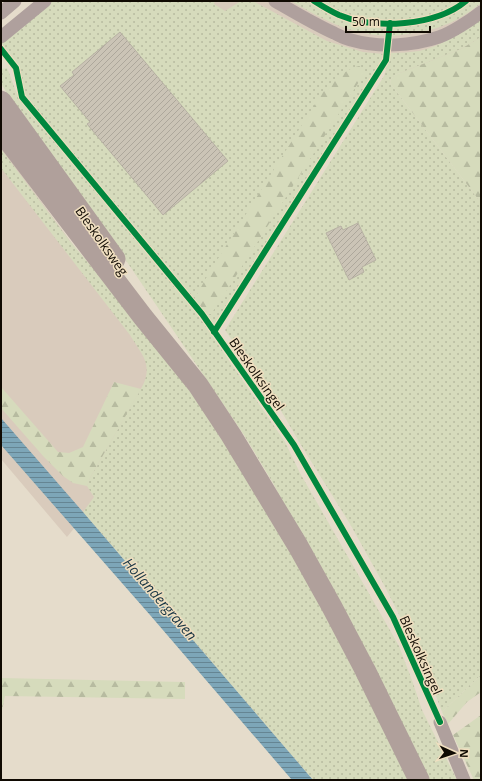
<svg xmlns="http://www.w3.org/2000/svg" width="482" height="781" font-family="'Open Sans',sans-serif">
	<defs>
		<pattern id="green-dots" width="8" height="8" patternUnits="userSpaceOnUse"><rect width="8" height="8" fill="#d6dbbc"/><path d="M2 2h.1M6 6h.1" fill="none" stroke="#b7bba0" stroke-width="1.8" stroke-linecap="round"/></pattern>
		<pattern id="forest-firs" width="22" height="20" patternUnits="userSpaceOnUse"><rect width="22" height="20" fill="#d6dbbc"/><path d="M5 1l3.5 6h-7zM16 11l3.5 6h-7z" fill="#b7bba0"/></pattern>
		<pattern id="water-rules" width="6" height="5" patternUnits="userSpaceOnUse"><rect width="6" height="5" fill="#7da6b8"/><path d="M0 2.5h6" fill="none" stroke="#658593"/></pattern>
		<pattern id="building-hatch" width="6" height="6" patternUnits="userSpaceOnUse"><rect width="6" height="6" fill="#cbc4b6"/><path d="M-1 1l2-2M0 6l6-6M5 7l2-2" fill="none" stroke="#ada79b"/></pattern>
	</defs>
	<rect width="100%" height="100%" fill="#e5dccb"/>
	<path fill="#d9cbbc" d="M186,1h295v40l-49,41 -164,-46z
		M1,147l182,247 -116,143 -66,-78z"/>
	<path fill="url(#green-dots)" d="M52,1h163l-1,3 11,7 16,-10h12l74,40 36,11 20,2 -2,8 -5,9 -161,252 -6,-2 -40,-53 -133,-159 -13,-17 -6,-26 -16,-24z
		M291,1h16l19,10 25,12 11,2 21,3 1,2v6c-39,-4 -60,-16 -93,-35z
		M321,1h140c-29,20 -70,24 -104,16 -13,-3 -25,-10 -36,-16z
		M472,1h9v2c-29,24 -52,29 -89,33l1,-8c29,-2 56,-9 79,-27z
		M481,19v18l-20,12 -66,26 -4,4 -1,4 88,116 3,-2v478l-39,37 -12,-32 -24,-52 -22,-43 -34,-61 -49,-79 -21,-36 -55,-79 159,-254 7,-23c9,0 19,-1 28,-2 23,-5 43,-19 62,-32z
		M7,68c5,11 7,22 14,32l140,166 41,55 83,121 15,31 99,173 14,37 9,27 35,70h-28l-156,-297 -29,-48 -144,-213 -88,-120 -11,-19v-14z
		M1,149l68,91 89,105 80,115 52,86 120,234h-97l-230,-268 11,-15 -7,-11 3,-8 53,-93c10,-22 -2,-31 -13,-50l-129,-167z"/>
	<path fill="url(#forest-firs)" d="M481,37v160l-3,2 -88,-116 1,-4 4,-4 66,-26z
		M359,66l4,2 1,4 -2,5 -140,221 -11,16h-7l-9,-13 1,-5 13,-23 113,-180c11,-12 21,-23 37,-27z
		M114,382l27,7 -51,89 -3,8 -14,-3 -10,-7 -19,-19 -43,-49v-21l57,65 11,1 14,-6z
		M481,675v17l-14,10 -19,22 -6,-12z
		M1,678l184,4v17l-180,-3 -4,19z
		M481,715v65h-7l-21,-45z"/>
	<path fill="url(#water-rules)" d="M1,418l82,94 230,268h-21l-142,-165 -149,-170z"/>
	<path fill="url(#building-hatch)" stroke="#b7b1a3" d="M120,32l108,129 -65,54 -76,-91 3,-2 -30,-36 14,-11 -2,-3z
		M358,223l18,37 -14,7 2,5 -15,8 -23,-47 15,-7 2,4z"/>
	<g fill="none" stroke-linecap="round" stroke-linejoin="round">
		<path stroke="#afa09d" stroke-width="13" d="M275,1c19,11 39,23 59,32 6,3 11,6 17,7 28,8 61,6 88,-3 12,-4 32,-17 42,-25
			M1,13l14,-12
			M1,37l44,-36
			M440,722l24,58"/>
		<path stroke="#b0a09b" stroke-width="21" d="M1,101l114,158
			M1,131l142,186 55,68 33,50 67,111 34,61 33,63 54,110"/>
		<defs>
			<path id="cycleway" d="M314,1c8,5 16,10 25,14 36,15 97,11 127,-14
				M1,49l15,19 6,29 180,217 92,131 99,172 47,105
				M214,332l172,-272 4,-37"/>
		</defs>
		<use href="#cycleway" stroke="#f0dfc0" stroke-width="8"/>
		<use href="#cycleway" stroke="#00873e" stroke-width="6"/>
	</g>
	<g text-anchor="middle" stroke-width="3" stroke-linejoin="round" paint-order="stroke">
		<g font-size="13" fill="#100a02" stroke="#f0dfc0">
			<text transform="translate(102 241) rotate(55)" y="5">Bleskolksweg</text>
			<text transform="translate(257 374) rotate(55)" y="5">Bleskolksingel</text>
			<text transform="translate(421 655) rotate(66)" y="5">Bleskolksingel</text>
		</g>
		<g font-size="14" font-style="italic" fill="#153342" stroke="#f0dfc0">
			<text transform="translate(160 599) rotate(49)" y="5">Hollandergraven</text>
		</g>
	</g>
	<rect width="482" height="781" fill="none" stroke="#100a02" stroke-width="4"/>
	<g transform="translate(454 753) rotate(93)" stroke="#f0dfc0" stroke-width="3" paint-order="stroke">
	<path d="M0-3L7 15L0 10L-7 15Z" fill="#100a02"/>
	<text y="-6" font-size="11" font-weight="bold" text-anchor="middle" fill="#100a02">N</text>
	</g>
	<path d="M346 26v6h84v-6" fill="none" stroke="#100a02" stroke-width="2"/>
	<text x="352" y="26" font-size="12" fill="#100a02" stroke="#f0dfc0" stroke-width="3" paint-order="stroke">50 m</text>
</svg>
